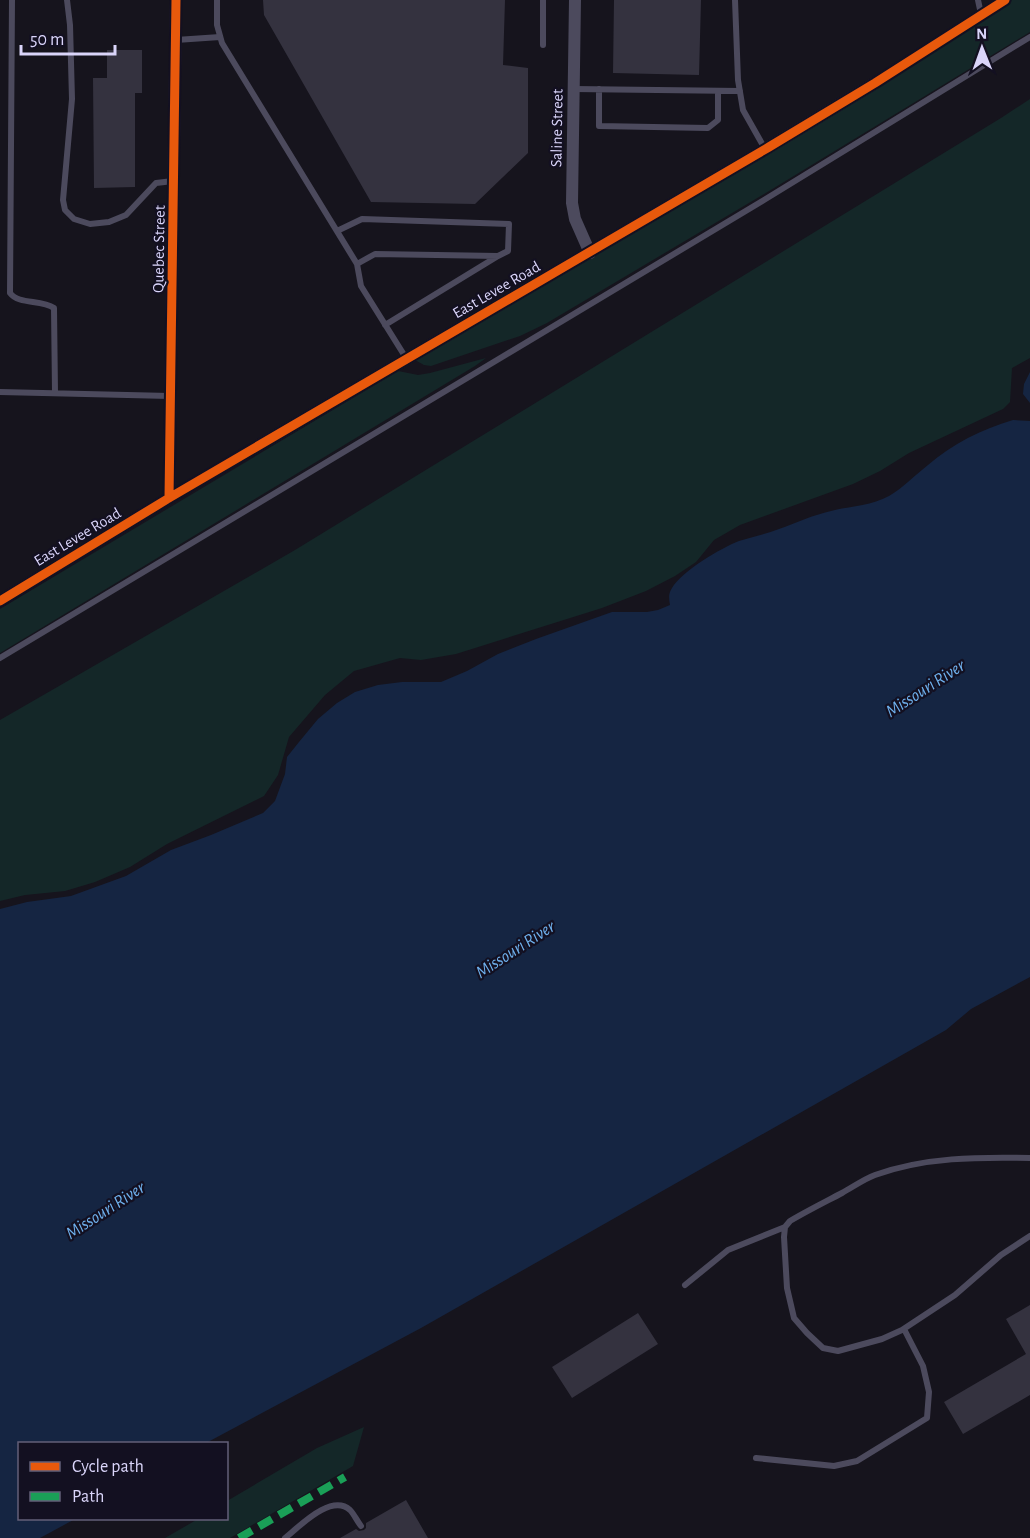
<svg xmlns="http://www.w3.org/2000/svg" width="1030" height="1538" font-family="'Alegreya Sans',sans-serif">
	<rect width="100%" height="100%" fill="#16141d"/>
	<path fill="#142728" d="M1012,0h18v32l-256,156 -227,135 -27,13 -89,30 -7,-1 -9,-5 336,-198z
		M1030,99v259l-18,10 -2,34 -7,7 -94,44 -29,18 -27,13 -113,41 -26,15 -18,22 -21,14 -29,15 -44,17 -146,46 -35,6 -21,-2 -46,13 -29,24 -36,42 -11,38 -14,21 -97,48 -37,23 -35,15 -30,9 -40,4 -25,6v-181l295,-170 706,-432z
		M486,358l-11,8 -475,287v-44l398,-238 20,4 12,-2z
		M364,1427l-11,39 -123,72h-65l33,-19 28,-1 1,-17 90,-53z"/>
	<path fill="#152542" d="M1030,372v31l-7,-9 1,-10z
		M1013,420l17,1v556l-59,32 -25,21 -525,298 -215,115 -186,1v74l55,1 -35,19h-40v-629l27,-7 44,-6 55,-20 45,-26 40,-15 52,-22 12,-12 10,-27 2,-17 12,-15 19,-23 19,-16 18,-11 23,-7 24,-3h39l26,-11 31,-17 38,-15 76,-27h35l11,-2 12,-5c-1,-6 -2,-11 2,-17 10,-17 49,-40 67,-47 13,-4 27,-7 40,-12 17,-6 34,-14 52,-18 19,-5 40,-5 58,-15 14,-8 26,-21 39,-31 24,-21 54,-36 85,-45z"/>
	<path fill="#34323f" d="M263,0h242l-2,65 25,3v85l-53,51 -104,-2 -107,-187z
		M614,0h87l-2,75 -86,-2z
		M107,50h35v43h-7v94l-41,1 -1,-110h14z
		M1030,1305v90l-67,39 -19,-32 82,-48 -20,-35z
		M638,1313l20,31 -86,54 -20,-31z
		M406,1500l22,38h-88l16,-9 3,2 5,-1 2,-2v-5z"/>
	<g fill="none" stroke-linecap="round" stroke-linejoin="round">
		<path stroke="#4c4a5d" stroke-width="6" d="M12,0l-2,293c9,12 31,6 44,15l1,85
			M67,0l3,25 2,74 -9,101 2,10 9,9 16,5 19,-2 17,-7 30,-32 17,-2
			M217,0v25l5,18 135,221 4,22 45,72
			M735,0l3,80 5,30 22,39
			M978,0l3,14
			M176,40l44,-3
			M543,45v-45
			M574,89l166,2
			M599,89v37l109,2 10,-8v-29
			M337,231l25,-12 147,5 -1,27 -10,5 -123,-2 -18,10
			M385,325l113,-69
			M0,392l170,4
			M0,658l764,-458 266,-163
			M1030,1158c-52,-1 -105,-1 -155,17 -11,4 -22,12 -33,18 -17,9 -35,18 -52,28l-5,6 -1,10 3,51 7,30 13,15 16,15 15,3 44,-12 20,-9 53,-35 46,-40 29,-19
			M685,1285l43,-35 57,-23
			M756,1458l78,8 23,-5 70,-43 2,-26 -6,-26 -19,-37
			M285,1538c14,-11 46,-45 65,-28 4,4 7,11 11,16"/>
		<path stroke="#4c4a5d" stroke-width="12" d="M575,0l-3,203 3,16 15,34
			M169,498l7,-498
			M0,601l169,-103 600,-351 106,-64 130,-83"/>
		<path stroke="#1a9f57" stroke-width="8" stroke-dasharray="15 8" stroke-linecap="butt" d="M239,1538l106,-61"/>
		<defs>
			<path id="cycleway" d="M169,498l7,-498
				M0,601l169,-103 600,-351 106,-64 130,-83"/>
		</defs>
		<use href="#cycleway" stroke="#131021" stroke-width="13"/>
		<use href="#cycleway" stroke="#e8590c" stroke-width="9"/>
	</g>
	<g text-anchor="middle" stroke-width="4.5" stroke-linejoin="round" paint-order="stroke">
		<g font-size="16" fill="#dad5fa" stroke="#131021">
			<text transform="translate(556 128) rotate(-89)" y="6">Saline Street</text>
			<text transform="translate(158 249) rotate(-89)" y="6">Quebec Street</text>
			<text transform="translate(496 289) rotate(-30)" y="6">East Levee Road</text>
			<text transform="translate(77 536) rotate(-31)" y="6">East Levee Road</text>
		</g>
		<g font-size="18" font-style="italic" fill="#6fb1ee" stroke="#131021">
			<text transform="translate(925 688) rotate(-33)" y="6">Missouri River</text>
			<text transform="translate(515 949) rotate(-33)" y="6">Missouri River</text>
			<text transform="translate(105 1210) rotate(-33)" y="6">Missouri River</text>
		</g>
	</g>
	<rect x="18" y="1442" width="210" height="78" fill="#131021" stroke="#635f78" stroke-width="1.5"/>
	<rect x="30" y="1462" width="30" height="9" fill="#e8590c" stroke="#635f78" stroke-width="1.5"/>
	<text x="72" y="1472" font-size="18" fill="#dad5fa">Cycle path</text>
	<rect x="30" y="1492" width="30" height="9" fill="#1a9f57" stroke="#635f78" stroke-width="1.5"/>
	<text x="72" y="1502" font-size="18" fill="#dad5fa">Path</text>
	<g transform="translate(982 48) rotate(359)" stroke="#131021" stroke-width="4.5" paint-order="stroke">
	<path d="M0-4.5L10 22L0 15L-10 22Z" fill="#dad5fa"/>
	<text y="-9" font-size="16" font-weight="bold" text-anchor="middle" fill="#dad5fa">N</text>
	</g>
	<path d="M21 45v9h94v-9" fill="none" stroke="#dad5fa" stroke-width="3"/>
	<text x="30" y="45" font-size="18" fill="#dad5fa" stroke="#131021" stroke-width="4.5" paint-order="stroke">50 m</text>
</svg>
